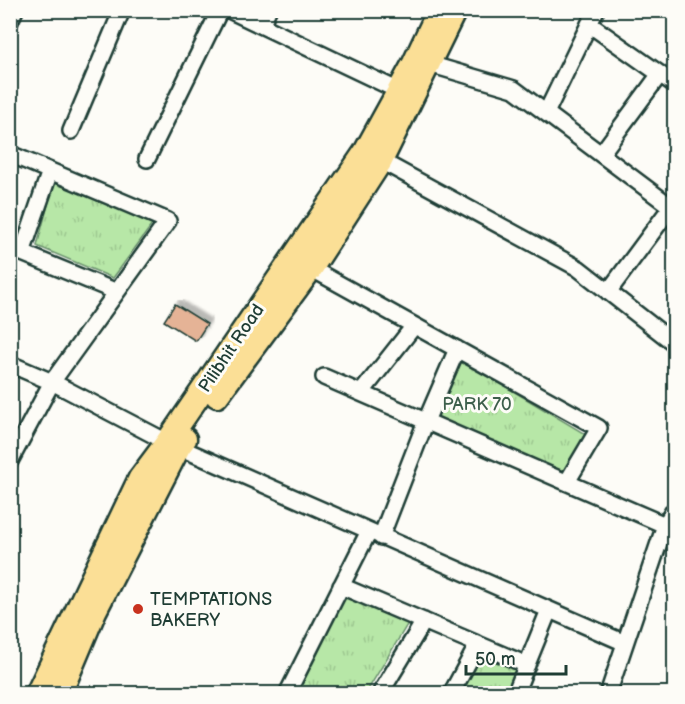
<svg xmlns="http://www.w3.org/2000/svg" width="685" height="704" font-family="'Balsamiq Sans',sans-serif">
	<defs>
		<pattern id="park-tufts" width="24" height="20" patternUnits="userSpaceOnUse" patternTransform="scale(1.5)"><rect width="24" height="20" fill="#b7e7a7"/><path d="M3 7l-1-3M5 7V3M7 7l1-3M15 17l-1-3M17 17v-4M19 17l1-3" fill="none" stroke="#9dc790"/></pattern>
		<filter id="shadow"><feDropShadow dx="4.5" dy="-4.5" stdDeviation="1.5" flood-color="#0004"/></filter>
	</defs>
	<rect width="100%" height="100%" fill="#fdfcf7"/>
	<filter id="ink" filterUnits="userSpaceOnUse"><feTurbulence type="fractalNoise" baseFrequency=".0167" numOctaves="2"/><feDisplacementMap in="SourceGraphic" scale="12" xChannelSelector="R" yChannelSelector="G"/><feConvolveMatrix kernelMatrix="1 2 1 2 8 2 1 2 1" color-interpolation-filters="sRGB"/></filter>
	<g filter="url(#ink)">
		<path fill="url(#park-tufts)" stroke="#6b926e" stroke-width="1.5" d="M55,178l99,44 -41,56 -76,-32z
			M461,360l124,74 -21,42 -130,-59z
			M345,596l65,24 -44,73 -70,1z
			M480,651l36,18 -9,24 -50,1z"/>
		<path fill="#e5b396" stroke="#1f3d34" stroke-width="1.5" filter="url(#shadow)" d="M175,304l32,20 -11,17 -32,-20z"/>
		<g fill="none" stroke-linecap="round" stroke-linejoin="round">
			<defs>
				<path id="minor" d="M229,10l168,80
					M10,21l5,-11
					M589,24l85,60
					M261,25l7,-15
					M429,64l85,25 160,120
					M546,113l50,-103
					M71,131l51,-121
					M10,154l158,67 -116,161 -42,79
					M601,154l59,-80
					M374,157l204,111 96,75
					M147,159l73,-149
					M10,248l107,44
					M22,253l28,-82
					M305,265l294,163 -32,54
					M608,292l66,-89
					M10,364l42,18 115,60 458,201
					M324,377l350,152
					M361,393l53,-67
					M381,537l45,-116 31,-72
					M341,586l186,79
					M287,694l82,-163
					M380,694l44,-73
					M451,694l27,-50
					M515,694l34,-84
					M608,694l57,-169 9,-15"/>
				<path id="highway" d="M217,396l94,-127 70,-108 74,-151
					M37,694l103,-216 27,-36 198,-290 49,-89 25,-53
					M60,694l35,-83 84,-164 6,-8"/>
			</defs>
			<use href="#minor" stroke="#1f3d34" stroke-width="20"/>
			<use href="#highway" stroke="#1f3d34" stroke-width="27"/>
			<use href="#minor" stroke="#fdfcf7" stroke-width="15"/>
			<use href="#highway" stroke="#fbdf96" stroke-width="22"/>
		</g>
	</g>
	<circle fill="#c8321e" stroke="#fdfcf7" stroke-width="2" cx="138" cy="609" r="6"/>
	<g text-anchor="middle" stroke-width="6" stroke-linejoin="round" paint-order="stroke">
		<g font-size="18" fill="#1f3d34" stroke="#fdfcf7">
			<text transform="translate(231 348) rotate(-56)" y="6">Pilibhit Road</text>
		</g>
		<g font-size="18" fill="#3d5f4b" stroke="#fdfcf7">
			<text x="477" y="410">PARK 70</text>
		</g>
		<g font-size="18" fill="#1f3d34" stroke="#fdfcf7" text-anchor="start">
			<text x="150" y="605">TEMPTATIONS<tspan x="150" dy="21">BAKERY</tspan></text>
		</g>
	</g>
	<rect width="685" height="704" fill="none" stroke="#fdfcf7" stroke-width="36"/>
	<rect x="18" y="18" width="649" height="668" fill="none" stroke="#1f3d34" stroke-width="2" filter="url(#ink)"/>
	<path d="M466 665v9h100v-9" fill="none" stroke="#1f3d34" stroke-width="3"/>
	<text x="475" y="665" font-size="18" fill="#1f3d34" stroke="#fdfcf7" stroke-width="4.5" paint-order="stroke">50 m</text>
</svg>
